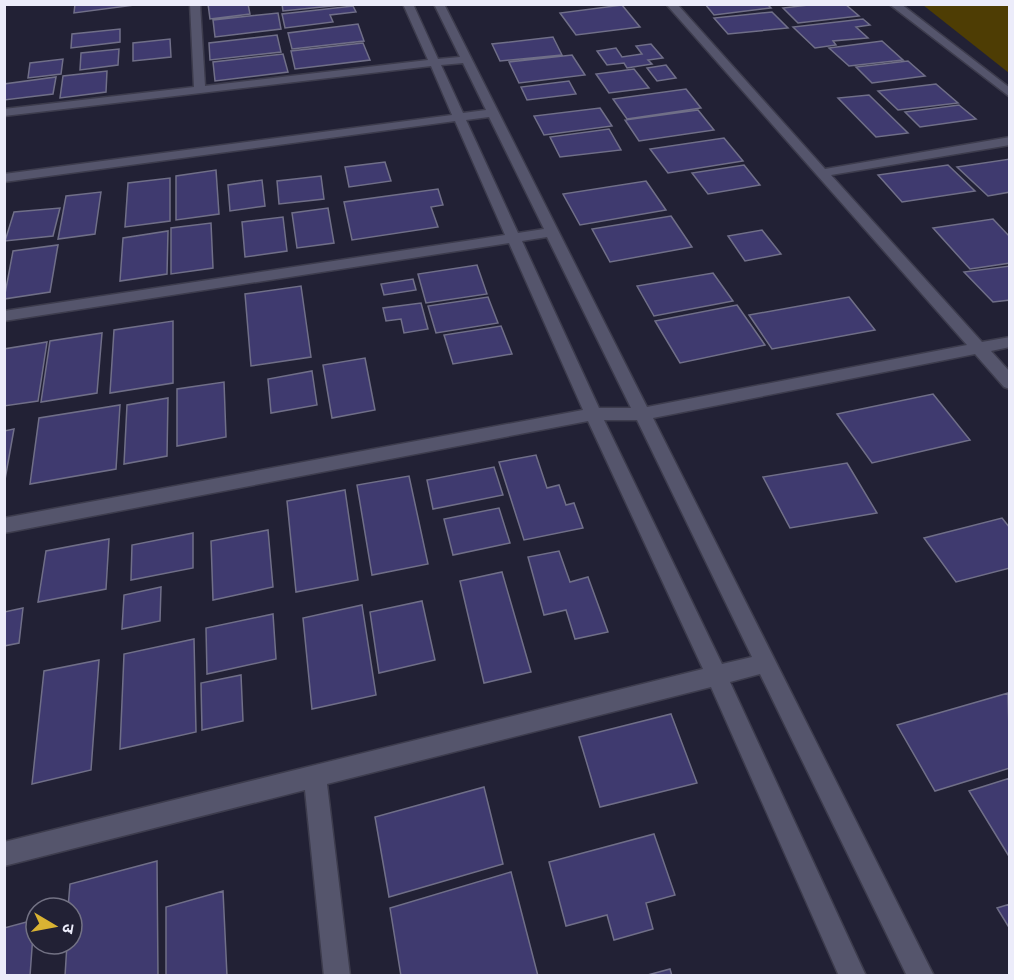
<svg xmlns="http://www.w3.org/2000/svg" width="1014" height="980" font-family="'Public Sans','Noto Sans Devanagari',sans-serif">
	<rect width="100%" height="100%" fill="#222135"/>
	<path fill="#4e3d04" d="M923,5h86v68z"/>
	<path fill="#3f3a6f" stroke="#706f88" stroke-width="1.5" d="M75,4h67l-68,9z
		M208,4h40l2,10 -40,5z
		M282,4h59v1l-58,6z
		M705,4h62l4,4 -57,7z
		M817,4h28l14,12 -61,7 -15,-15z
		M622,5l18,22 -64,8 -16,-22z
		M353,6l3,6 -26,3 3,7 -48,6 -3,-14z
		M772,12l16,16 -60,6 -14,-16z
		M278,13l3,16 -66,8 -2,-17z
		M863,19l7,6 -14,2 12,11 -35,3 3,4 -21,3 -22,-21z
		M358,24l6,17 -72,8 -4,-16z
		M120,29v13l-49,6 1,-14z
		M277,35l4,17 -71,8 -1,-17z
		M553,37l9,18 -62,6 -8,-17z
		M170,39l1,18 -38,4v-18z
		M882,41l21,19 -54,6 -20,-18z
		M363,43l7,17 -75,9 -4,-18z
		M651,44l12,14 -15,2 4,4 -25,4 -3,-5 -17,2 -10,-14 19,-3 6,9 20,-3 -6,-8z
		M119,49l-1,16 -38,5 1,-17z
		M283,54l5,18 -73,9 -2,-19z
		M572,55l13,20 -66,8 -10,-21z
		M63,59l-2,15 -33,4 2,-15z
		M908,61l17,15 -53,7 -16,-16z
		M666,65l10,13 -19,3 -10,-13z
		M634,69l15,19 -40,5 -13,-19z
		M107,71l-1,21 -46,6 3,-22z
		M56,77l-3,17 -49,6v-16z
		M569,81l7,13 -49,6 -6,-13z
		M936,84l22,19 -60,7 -20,-19z
		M686,89l15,19 -74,11 -14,-20z
		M869,95l39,38 -32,4 -38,-39z
		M959,105l17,14 -56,8 -15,-15z
		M600,108l12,18 -68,9 -10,-19z
		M698,110l16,20 -75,11 -14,-21z
		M609,129l12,21 -61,7 -10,-20z
		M724,138l19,23 -75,12 -18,-24z
		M1010,159v33l-22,4 -31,-29z
		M385,162l6,19 -42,6 -4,-20z
		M744,165l16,20 -52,9 -16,-21z
		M948,165l27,26 -73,11 -24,-27z
		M216,170l3,44 -43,6v-44z
		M321,176l3,23 -45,5 -2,-23z
		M170,178v43l-45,6 3,-44z
		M262,180l3,26 -35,5 -2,-26z
		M646,181l20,29 -86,15 -17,-31z
		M438,189l5,16 -12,2 7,20 -86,13 -8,-38z
		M101,192l-6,42 -37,5 8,-43z
		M60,208l-7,28 -48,5 9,-29z
		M328,208l6,35 -37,5 -5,-35z
		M671,216l21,31 -82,15 -18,-33z
		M283,217l4,34 -42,6 -3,-35z
		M993,219l17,18v26l-40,6 -37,-41z
		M211,223l2,45 -42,6v-46z
		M762,230l19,24 -36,7 -17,-25z
		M168,231l-1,43 -47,7 3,-43z
		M58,245l-8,47 -46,7 9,-48z
		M477,265l10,29 -61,9 -8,-29z
		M1010,266v34l-17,2 -29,-30z
		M713,273l20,28 -79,15 -17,-30z
		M413,279l3,11 -32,5 -3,-11z
		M301,286l10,71 -60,9 -6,-72z
		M488,297l10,26 -62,10 -8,-27z
		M849,297l26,33 -103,19 -23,-34z
		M421,303l7,26 -24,4 -3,-14 -15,2 -3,-13z
		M737,305l28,40 -85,18 -25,-42z
		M173,321v62l-63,10 4,-63z
		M501,326l11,28 -59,10 -9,-29z
		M102,333l-5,60 -56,9 9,-61z
		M47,342l-9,59 -34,5v-57z
		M365,358l10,52 -43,8 -9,-53z
		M312,371l5,34 -46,8 -3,-34z
		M224,382l2,55 -49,9v-57z
		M933,394l37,46 -98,23 -35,-49z
		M168,398l-1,58 -43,8 3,-59z
		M120,405l-4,64 -86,15 9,-66z
		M14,429l-10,56v-54z
		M536,455l11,33 12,-3 7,20 8,-2 9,25 -59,12 -25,-78z
		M847,463l30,50 -87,15 -27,-51z
		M494,467l9,28 -70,14 -6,-29z
		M409,476l19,88 -56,11 -15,-90z
		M345,490l13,90 -62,12 -9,-91z
		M499,508l11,35 -57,12 -9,-36z
		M1002,518l8,10v40l-54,14 -32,-44z
		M268,530l5,57 -60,13 -2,-59z
		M193,533v35l-62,12 1,-35z
		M109,539l-3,50 -68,13 8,-51z
		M559,551l11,31 18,-5 20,55 -33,7 -9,-29 -22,5 -16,-58z
		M502,572l29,100 -47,11 -24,-102z
		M161,587l-1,34 -38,8 2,-34z
		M422,601l13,59 -56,13 -9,-61z
		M362,605l14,90 -64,14 -9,-91z
		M23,608l-4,35 -15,3v-34z
		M273,614l3,45 -69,15 -1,-46z
		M194,639l2,93 -76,17 4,-95z
		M99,660l-8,110 -59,14 12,-113z
		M241,675l2,46 -41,9 -1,-47z
		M1008,693l2,75 -75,23 -38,-66z
		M671,714l26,69 -97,24 -21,-70z
		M1010,778v80l-41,-67z
		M484,787l19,77 -114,33 -14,-80z
		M654,834l21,61 -29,8 7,26 -39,11 -7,-25 -41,11 -17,-64z
		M157,861l1,115h-93l2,-32h5v-36h-4l2,-24z
		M511,872l27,104h-137l-11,-68z
		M223,891l4,85h-61v-69z
		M1010,904v25l-13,-21z
		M34,920l-4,56h-26v-48z
		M670,969l2,7h-28z"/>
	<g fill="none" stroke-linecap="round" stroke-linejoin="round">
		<defs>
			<path id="minor" d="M190,4h10l5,82 223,-26 -25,-56h10l25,55 22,-2 -26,-53h10l203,403 320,-62 -301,-341h11l148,165 185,-32v8l-179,30 151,167 28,-5v10l-19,4 19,21v17l-6,-2 -29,-33 -322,64 281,558h-27l-147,-302 -30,8 136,294h-27l-128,-289 -384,97 23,192h-26l-19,-186 -301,76v-24l699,-173 -115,-248 -584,112v-15l579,-108 -74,-167 -505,78v-10l501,-76 -50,-114 -451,61v-8l448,-59 -21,-49 -427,50v-7l190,-22zM463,63l23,47 -23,3 -22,-48zM489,117l55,112 -26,4 -52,-113zM547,237l84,171h-32l-77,-167zM604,420h33l115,237 -30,7z
				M889,4h12l109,84v9z"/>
		</defs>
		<use href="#minor" stroke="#3d3c4d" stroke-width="3"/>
		<use href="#minor" fill="#55556c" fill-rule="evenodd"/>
	</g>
	<rect width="1014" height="980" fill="none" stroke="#ececfa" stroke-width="12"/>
	<g transform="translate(54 926) rotate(100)"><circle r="28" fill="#222135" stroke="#737284" stroke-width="1.5"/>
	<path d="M0-4.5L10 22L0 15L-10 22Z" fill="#dab333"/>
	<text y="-9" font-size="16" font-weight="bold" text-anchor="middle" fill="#ececfa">उ</text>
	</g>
</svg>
